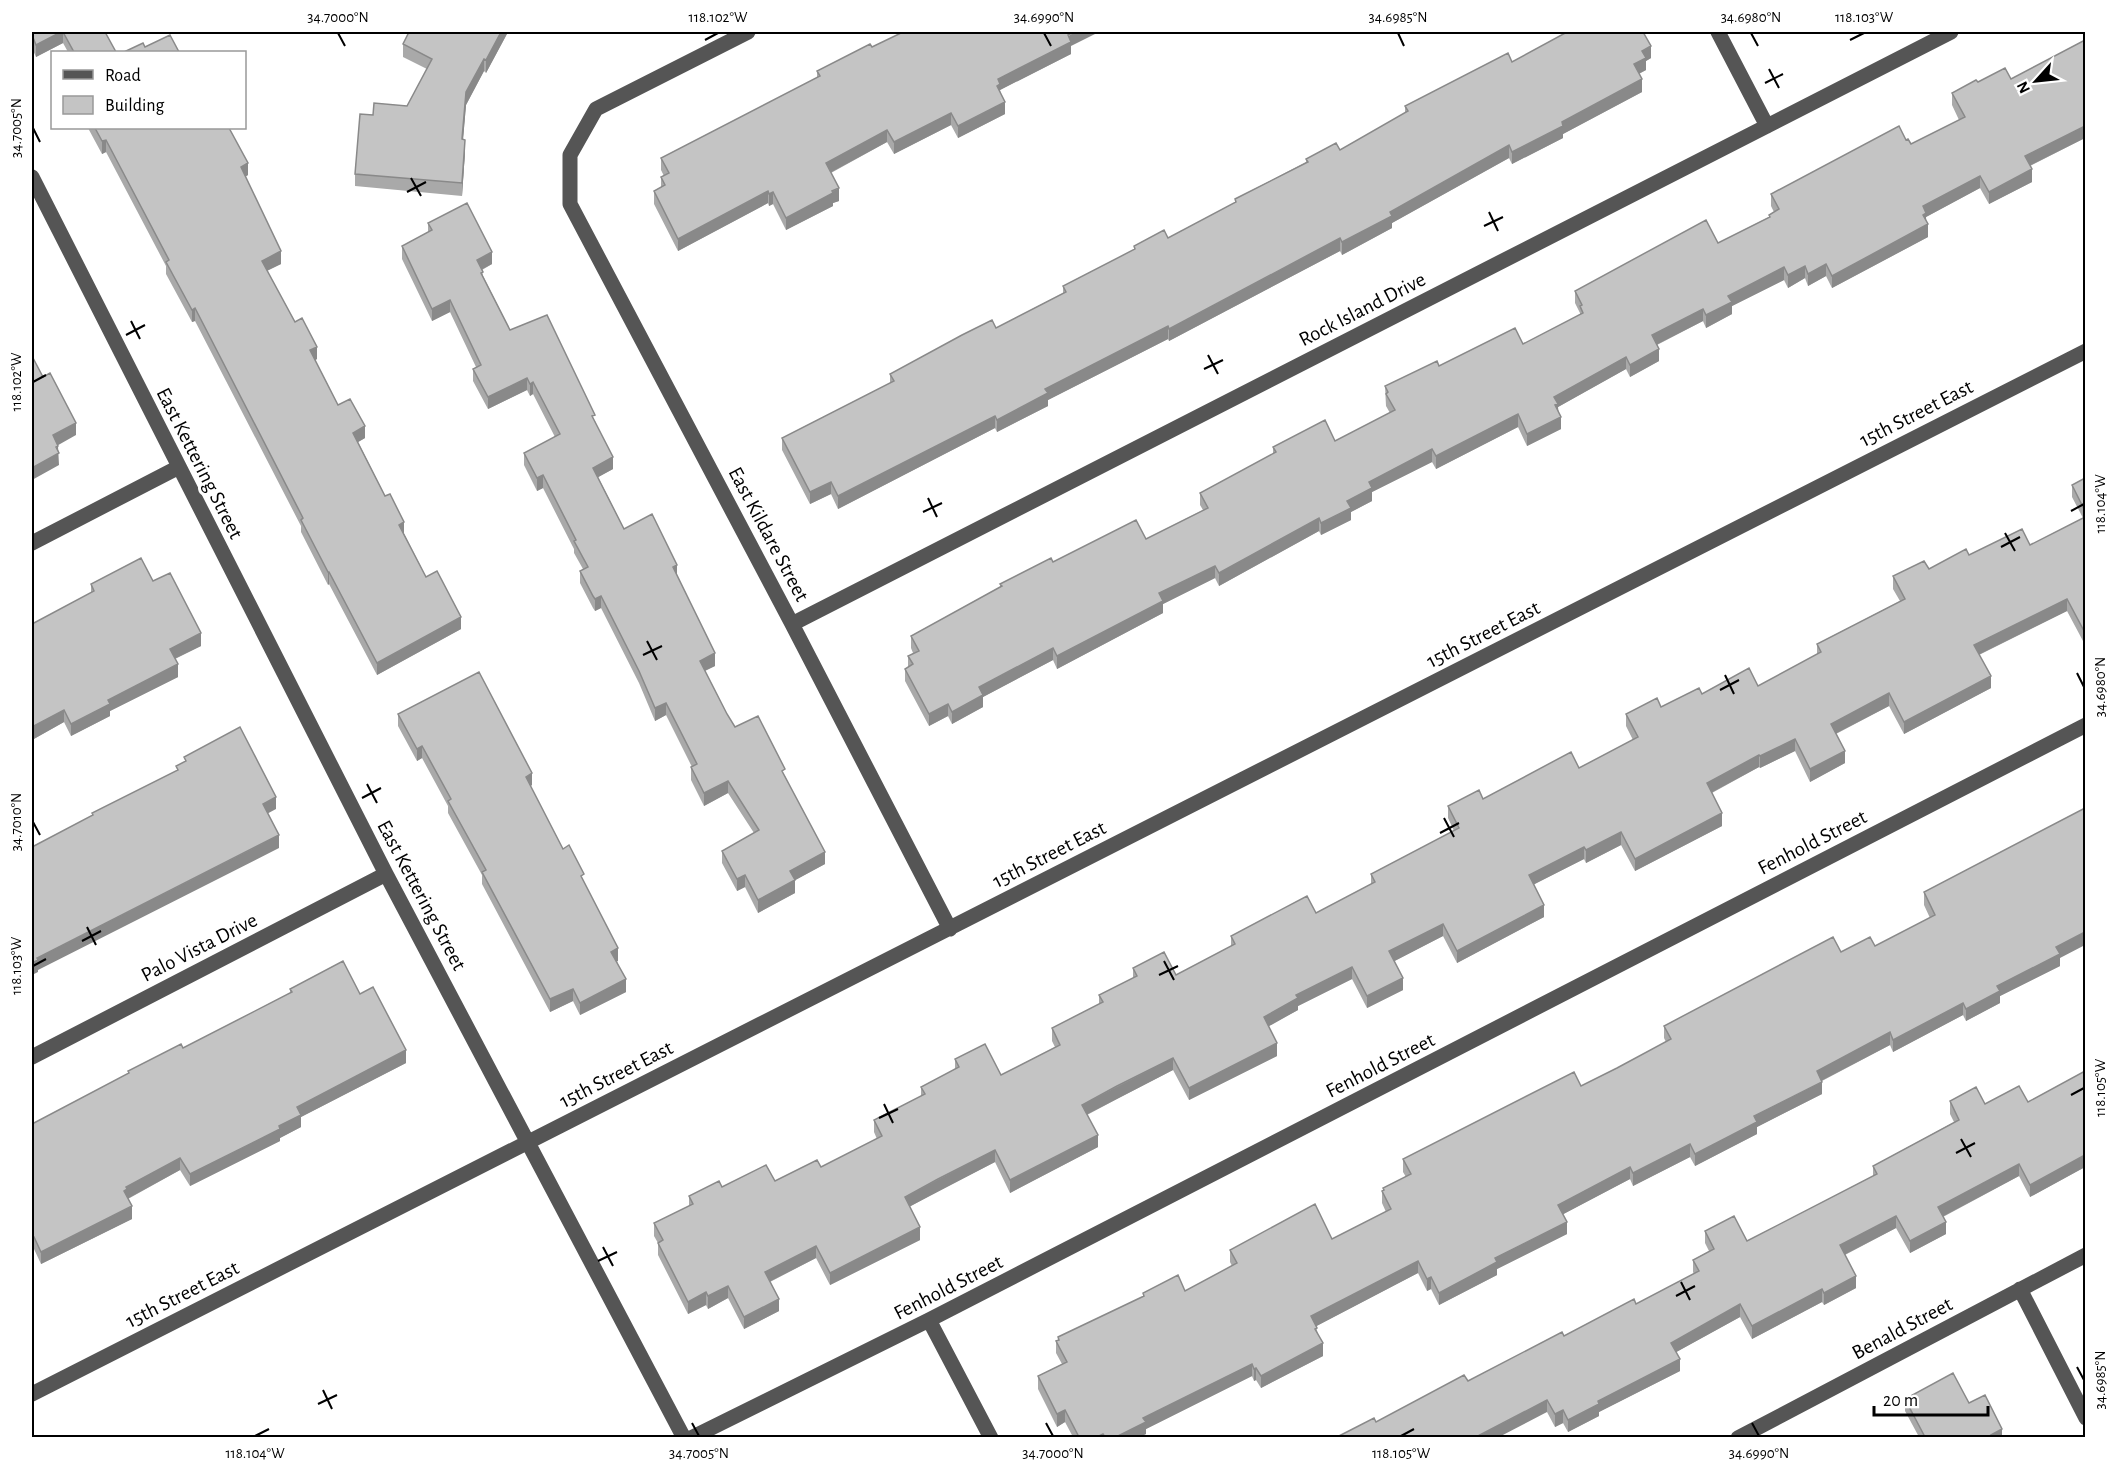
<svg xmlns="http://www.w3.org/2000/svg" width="2117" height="1469" font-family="'Alegreya Sans',sans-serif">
	<rect width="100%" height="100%" fill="#fff"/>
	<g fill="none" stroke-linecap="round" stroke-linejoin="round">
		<path stroke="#555" stroke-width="15" d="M748,32l-152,77 -26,46v49l222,420 158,305
			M1718,32l49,94
			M32,177l354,697 298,564
			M32,543l147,-76
			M792,624l1159,-592
			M32,1057l354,-183
			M2020,1289l66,129
			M929,1320l62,118
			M32,1394l2054,-1043
			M691,1438l238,-118 1157,-595
			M1738,1438l348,-183"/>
	</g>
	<path fill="#a9a9a9" d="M32,32h73l11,20h-48l-5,-9 -27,14 -4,-9z
		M508,32l-22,41 -2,-2 -18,34 -3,34 2,13 -3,44 -107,-10v-12l18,-59 34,-9 20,-37 -24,-12v-13z
		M2085,40l-1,101 -1,-2 -53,27 2,16 -43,22 -9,-16 -54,29 2,20 -96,51 -6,-12 -18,10 -3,-8 -17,10 -4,-8 -52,26v8l-26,14 -3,-7 -46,24 2,16 -29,16 -4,-8 -68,38 3,22 -34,17 -9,-19 -82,42 -4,-7 -60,30v9l-21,11v8l-30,15 -2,-4 -100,55 -4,-8 -52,26v9l-106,56 -4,-9 -70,37v10l-31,17 -4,-8 -19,10 -24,-45v-12l3,-2v-11l5,-3 -2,-5v-12l89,-49v-3l53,-22 93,-23 57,-29 -3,-5v-12l73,-39v-7l62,-6 55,-28 -4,-7 -1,-20 54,-20 84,-22 57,-29v-2l-5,-10v-12l143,-48 51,-26v-2l5,-3 -3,-6v-12l135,-54 5,4 48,-24 -7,-15v-12l26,-11 33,-3z
		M1071,46v8l-71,36 5,24 -47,24 -7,-13 -57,29 -7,-12 -56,31 8,28 -6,2v3l-47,24 -13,-26 -4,2 -1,-3 -90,48 -24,-47v-13l7,-3v-11l3,-1 -3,-6v-12l156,-80v-7l55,-24z
		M1651,58l-5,3v9l-7,4 3,18 -79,42v4l-51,26 -3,-6 -117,65v5l-50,27 -2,-4 -171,90 -1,-2 -120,61v6l-51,26 -2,-4 -157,81 -7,-15 -21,10 -28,-54v-12l108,-55v-9l106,-46 67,-35v-7l71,-36v-4l34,-8 67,-35v-4l71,-37v-3l34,-9 65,-36v-8l107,-44z
		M88,128h141l19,47 -3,2 36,87 -14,7 28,51 22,37 -2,1 23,45 27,33 -7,4 68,135 35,52 -84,46 -48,-91 -1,1 -27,-53v-6l-106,-205 -3,1 -26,-48v-8l-60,-114 -4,2z
		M428,223l64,41 -10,6 1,6 27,54 85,91 18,48 -15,8 26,52 53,47 38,90 -10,5 22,43 8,13 50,49 40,88 -30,16v13l-37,20 -13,-26 -8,4 -15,-28v-12l32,-18 -26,-40 -24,13 -13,-26v-13h1l-26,-52 -11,6 -16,-38 -38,-75 -6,3 -2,-3 -13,-25v-12l3,-2 -9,-16v-4l-31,-61 -6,3 -13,-26v-12l31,-16 -22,-43 -3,2 -3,-6 -39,19 -15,-28v-12l3,-2 -26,-55 -18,9 -30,-62v-13l26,-14z
		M2085,478v162l-2,1 -16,-30 -88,44 12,33 -87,46 -15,-28 -53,28 9,29 -35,19 -15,-31 -35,17 -1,-1 -47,26 10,33 -87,45 -14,-26 -35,18 -2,-4 -50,25 10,33 -87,46 -14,-27 -49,25 9,29 -36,18 -15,-29 -54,27v4l-30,16 9,30 -88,44 -16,-30 -56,29 -30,16 11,32 -88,46 -15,-31 -57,29 -29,16 11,33 -90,45 -14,-27 -46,24 9,29 -35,18 -16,-31 -20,11 -2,-4 -18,9 -30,-59v-12l-4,-7v-13l35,-17v-10l33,-9 53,-6 46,-14 56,-28 -3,-7v-12l47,-24v-9l34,-17v-11l46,16 54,-28 -3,-6v-13l47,-24v-9l34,-17v-10l43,7 55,-29v-10l85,-23 55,-29v-10l83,-43 -6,-13v-12l35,-7 96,-31 54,-28 -7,-14v-12l35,-7 41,-13 56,-8 59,-31v-11l83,-43 -7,-12v-13l36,-7 40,-14 61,-10 53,-27 -11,-21v-12z
		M153,581l48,65 -26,13 3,18 -68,34v5l-39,20 -7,-14 -32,18v-116l59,-31v-9z
		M398,714l134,71 -2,1 33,63 21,33 34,79h-1l9,31 -46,23 -7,-14 -23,11 -68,-128v-9l-34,-62v-7l-26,-48 -5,3 -19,-35z
		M1924,892l136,66v8l-60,30v7l-34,18 -3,-6 -70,37 -3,-7 -68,36v13l-65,33v7l-62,32 -5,-9 -57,29 -3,-7 -67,35 4,20 -70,35v6l-58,30 -8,-16 -4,2 -9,-18 -102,53 7,30 -62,32 -5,-8 -2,1 -2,-5 -106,53v5l-7,3h-66l-8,-15 -8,5 -19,-38v-13l24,-12 -6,-11v-12l2,-1v-3l85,-40v-4l42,-2 47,-25 -2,-4v-12l102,-11 54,-27 -4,-9v-12l1,-1v-2l23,-11 -3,-5v-13l178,-73 36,-18 49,-26 -2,-4v-12l177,-74 34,-6 55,-28 -6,-13z
		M290,989l70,5 46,69 -105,54v10l-21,11v3l-90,45 -10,-16 -52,29 4,20 -91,45 -7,-15 -2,2v-127l96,-50v-3l55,-23 107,-55z
		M2085,1071v96l-55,30 -11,-21 -76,41 3,17 -36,19 -14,-25 -51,27 11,33 -32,17 -2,-3 -70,37 -12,-22 -64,35 4,19 -81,41v4l-31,16 -5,-9 -8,4 -8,-15 -171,10 92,-41 96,-45 72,-32 58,-30 -1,-2v-12l16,-9 -4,-8v-12l42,10 126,-65v-10l81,-44 -4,-8v-13l35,3 43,-2z
		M1905,1399l64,4 33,34h-83l-14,-26z"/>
	<path fill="#898989" d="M61,32h2v11l-27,14v-12z
		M501,32h7l-22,41v-13z
		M1075,32h24l-28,14v8l-71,36v6l-3,-10 1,-7z
		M1651,46v12l-5,3v9l-12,6v-12l8,-13z
		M484,59v12l-18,34 -4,47v-13l4,-47z
		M1642,79v13l-79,42v4l-51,26v-12l50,-30z
		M1005,102v12l-47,24v-12z
		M951,113v12l-57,29v-12z
		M2083,127v12l-58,29v-12z
		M2085,128v13h-1v-12z
		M887,130v12l-61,33v-12z
		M106,140v12l-4,2v-13z
		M465,140v12l-3,44v-13z
		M1509,145v13l-117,65v5l-50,27v-13l48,-30z
		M248,163v12l-7,4v-12z
		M2032,169v13l-43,22v-12z
		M1980,176v12l-54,29v8l-3,2v-21z
		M839,188v13l-6,2v3l-47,24v-12z
		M768,191v12l-90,48v-12z
		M773,192v12l-4,2v-12z
		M1928,224v13l-96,51v-12z
		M1340,238v13l-171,90v-12z
		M281,251v13l-19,9v-12z
		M492,252v12l-15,8v-12z
		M1826,264v12l-18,10v-12z
		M1805,266v12l-17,10v-13z
		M1784,267v13l-52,26v8l-26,14v-13l22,-19z
		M450,300v12l-18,9v-12z
		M195,308v13l-3,1v-12z
		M1703,309v12l-51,26v-12z
		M1168,326v13l-120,61v6l-51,26v-12l48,-31z
		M317,347v12l-7,4v-13z
		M1659,349v12l-29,16v-12z
		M1626,357v12l-68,38v9l-3,2 -1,-21z
		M527,378v12l-39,19v-12z
		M533,382v12l-3,2v-12z
		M1518,414v13l-82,42v-13z
		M995,416v12l-157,81v-13z
		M1561,417v12l-34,17v-12z
		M76,423v12l-23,13v-13z
		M365,426v12l-12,7v-12z
		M58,446l1,19 -27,15v-12z
		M1432,449v13l-60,30v9l-21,11v8l-30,15v-12l48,-41z
		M613,457v12l-20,11v-12z
		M543,475v13l-6,3v-13z
		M831,482v12l-21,10v-12z
		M1319,518v13l-100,55v-13z
		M404,522v13l-5,-10z
		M677,565v12l-4,-10z
		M1215,566v12l-52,26v9l-106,56v-13l102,-63z
		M328,572h1v12l-1,1z
		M601,596v12l-6,3v-12z
		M2067,599v12l-93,46v-12z
		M461,617v12l-84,46v-12z
		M2085,627v13l-2,1v-12z
		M201,633v13l-31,15v-12z
		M1053,648v12l-70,37v10l-31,17v-12l27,-25z
		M715,653v13l-15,7v-12z
		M178,664v13l-68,34v5l-39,20v-12l37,-24z
		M1991,676v12l-87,46v-12z
		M1889,693v13l-58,30v-12z
		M666,703v12l-11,6v-13z
		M948,704v12l-19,10v-12z
		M64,710v12l-32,18v-13z
		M1795,739v12l-35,17v-12z
		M422,746v12l-5,3v-12z
		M1845,751v12l-35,19v-13z
		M1759,755v12l-52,28v-12z
		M532,773v12l-6,4v-12z
		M728,781v12l-24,13v-13z
		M276,797v12l-13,7v-12z
		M1722,813v13l-87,45v-12z
		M1621,832v13l-35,18v-13z
		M279,835v13l-241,122v2l-6,3v-12l5,-5z
		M1584,847v12l-55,28v-12z
		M825,852v12l-35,19v-12z
		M745,875v12l-8,4v-12z
		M795,880v13l-37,20v-13z
		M1544,905v12l-87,46v-12z
		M1443,924v12l-54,28v-13z
		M2085,932v13l-25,13v8l-60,30v7l-34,18v-12l31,-23 59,-39z
		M618,948v13l-7,3v-12z
		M1352,967v12l-54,27v4l-34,19v-12l32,-22z
		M1403,978v12l-36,18v-12z
		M626,979v13l-46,23v-12z
		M573,989v12l-23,11v-13z
		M1963,1003v12l-70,37v-12z
		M1890,1032v13l-73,38v-12z
		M1277,1043v13l-88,44v-12z
		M406,1050v13l-105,54v10l-21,11v3l-90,45v-12l89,-48 18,-19z
		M1173,1058v12l-91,47v-12z
		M1822,1082v12l-65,33v7l-62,32v-12l59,-38z
		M1098,1135v12l-88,46v-13z
		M1690,1144v13l-57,29v-13z
		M995,1150v12l-90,47v-12z
		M2085,1155v12l-55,30v-12z
		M180,1158v12l-53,29 -3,-8 2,-4z
		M2019,1164v12l-81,43v-12z
		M1630,1167v12l-72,38v-12z
		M132,1206v13l-91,45v-12z
		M1896,1216v12l-56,29v-12z
		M1567,1222v12l-70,35v6l-58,30v-12l56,-35z
		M1946,1222v12l-36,19v-12z
		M920,1227v13l-90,45v-12z
		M34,1237v12l-2,2v-13z
		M816,1246v12l-51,26v-12z
		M1418,1261v12l-107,56v-13z
		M1856,1276v12l-32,17v-12z
		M1431,1277v12l-4,2v-12z
		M728,1286v12l-20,11v-13z
		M1822,1289v13l-70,37v-13z
		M706,1292v13l-18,9v-12z
		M779,1299v12l-35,18v-12z
		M1740,1304v13l-69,38v-12z
		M1323,1343v13l-62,32v-12z
		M1680,1359v12l-81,41v4l-31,16v-12l30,-19z
		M1252,1364v12l-106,53v5l-7,3h-23l27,-19z
		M1256,1368v12l-2,1v-12z
		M1547,1400v12l-48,25h-23z
		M1065,1410v12l-8,5v-13z
		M1563,1410v13l-8,4v-13z
		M2002,1429v8h-11v-2z"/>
	<path fill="#c4c4c4" stroke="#898989" stroke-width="1.5" d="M32,32h29l-25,13 -4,-10z
		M63,32h42l11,20h-42z
		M409,32h92l-15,28 -2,-1 -18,33 -4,47 3,1 -3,43 -107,-9 5,-60 13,1 1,-12 33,3 25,-47 -29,-15z
		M903,32h172l-7,3 3,7 -73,37 2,5 -3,2 8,16 -47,24 -7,-13 -57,29 -7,-12 -61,33 13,25 -7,3 1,2 -47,25 -13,-26 -4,2 -1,-3 -90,48 -24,-48 11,-6 -4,-8 8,-4 -8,-15 159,-82 -3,-5 53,-27 2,3z
		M1567,32h76l8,14 -9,5 4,7 -12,6 8,15 -80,43 1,4 -51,26 -3,-7 -119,67 2,4 -50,26 -2,-4 -171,91 -1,-3 -123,63 3,4 -51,27 -2,-4 -157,80 -7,-14 -21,10 -28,-54 112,-57 -4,-7 72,-39 30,-15 4,8 70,-36 -3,-6 72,-37 -1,-3 30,-16 4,8 68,-36 -1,-3 73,-37 -2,-3 30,-16 4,7 68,-39 -3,-5 103,-53 4,9z
		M170,35l9,17h-55l19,-9 2,4z
		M2085,40v88l-1,1 -1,-2 -58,29 7,13 -43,23 -9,-16 -57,30 3,7 -3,2 5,9 -96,52 -6,-12 -18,10 -3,-8 -17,9 -4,-8 -56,29 4,6 -26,13 -3,-6 -51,26 7,14 -29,16 -4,-8 -72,40 4,7 -3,1 6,12 -34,17 -9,-20 -82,42 -4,-7 -63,33 3,6 -25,13 4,7 -30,15 -2,-5 -100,55 -4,-7 -56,27 4,8 -106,55 -4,-8 -74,39 4,8 -31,17 -4,-8 -19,10 -24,-45 8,-5 -5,-8 11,-5 -8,-15 91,-50 -2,-2 51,-26 2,4 83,-42 10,19 62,-31 -8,-15 76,-41 -3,-5 52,-27 10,21 60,-31 -9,-16 2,-2 -3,-6 52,-25 2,5 76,-38 8,16 60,-31 -3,-7 2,-1 -7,-14 131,-71 12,23 52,-26 -1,-2 10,-6 -8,-15 128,-68 7,14 2,-1 3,5 54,-27 -13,-24 24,-13 2,2 27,-14 6,11z
		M95,128h134l19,35 -7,4 40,84 -19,10 33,61 7,-4 15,29 -7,3 28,55 12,-6 15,27 -12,7 32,63 5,-2 14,28 -5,3 27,52 11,-6 24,46 -84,46 -48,-91h-1l-27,-52 2,-2 -108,-210 -3,2 -26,-48 3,-2 -63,-120 -4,1z
		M467,203l25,49 -15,8 6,12 -2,1 29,57 37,-15 48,100 -3,1 21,41 -20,11 31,61 28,-15 25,51 -4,2 42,86 -15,8 27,53 8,13 23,-11 27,53 -3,2 43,81 -35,19 5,9 -37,20 -13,-25 -8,4 -15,-28 37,-21 -31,-49 -24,12 -13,-26 6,-3 -31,-61 -11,5 -16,-37 -38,-75 -6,3 -2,-3 -13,-25 8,-4 -14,-26 2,-1 -33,-65 -6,3 -13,-25 36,-19 -27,-52 -3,2 -3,-6 -39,19 -15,-28 8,-4 -31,-65 -18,9 -30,-63 30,-16 -4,-7z
		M32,356l11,21 7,-4 26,50 -23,12 5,11 -2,1 3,6 -27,15z
		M2085,478v33l-13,-26z
		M2085,517v110l-2,2 -16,-30 -93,46 17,31 -87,46 -15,-29 -58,31 14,27 -35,18 -15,-30 -35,17 -1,-1 -52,28 15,30 -87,46 -14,-27 -35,18 -2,-3 -55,28 15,30 -87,46 -14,-27 -54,27 14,27 -36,18 -15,-29 -56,28 2,3 -34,19 13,26 -88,45 -16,-30 -56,28 -35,19 16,30 -88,45 -15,-30 -57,29 -33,18 15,30 -90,46 -14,-27 -51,26 14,27 -35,18 -16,-31 -20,10 -2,-4 -18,10 -30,-59 5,-3 -9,-17 39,-19 -4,-8 30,-15 3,6 44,-22 9,16 42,-21 4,7 61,-31 -8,-16 51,-26 -4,-7 38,-20 -4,-8 30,-15 16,31 59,-30 -8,-17 51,-26 -4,-7 38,-19 -4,-8 31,-16 12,23 59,-31 -4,-8 76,-40 9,17 59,-31 -4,-8 88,-46 -11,-22 31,-16 4,9 88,-47 8,16 59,-31 -12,-23 31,-16 4,9 38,-19 3,6 47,-26 9,18 63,-34 -4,-8 88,-45 -12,-23 31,-15 5,8 37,-20 3,6 53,-26 8,16z
		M141,558l12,23 17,-8 31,60 -31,16 8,15 -70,36 2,4 -39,20 -7,-14 -32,17v-103l62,-33 -3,-7z
		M479,672l53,101 -6,4 37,72 6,-4 15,29 -3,2 37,72 -7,4 15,27 -46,24 -7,-14 -23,10 -68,-127 4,-2 -38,-69 3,-2 -29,-53 -5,3 -19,-35z
		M240,727l36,70 -13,7 16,31 -242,123 1,2 -6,3v-116l61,-32 -1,-2 86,-43 -2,-4 10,-5 -2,-4z
		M2085,808v124l-29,15 4,7 -63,32 3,5 -34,18 -3,-6 -70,37 -3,-8 -73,39 5,11 -68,34 3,6 -62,32 -5,-10 -57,29 -3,-6 -72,38 9,17 -72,36 2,4 -58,31 -8,-16 -4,2 -9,-18 -107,55 6,12 -2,1 8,14 -62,33 -5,-8 -2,1 -2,-5 -109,54 3,4 -30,15h-11l-2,-3 -6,3h-18l-14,-27 -8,4 -19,-38 29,-14 -11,-21 3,-1 -1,-3 86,-41 -1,-3 35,-18 7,16 52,-28 -7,-13 85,-46 17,35 59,-30 -9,-18 2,-1 -1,-2 28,-14 -8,-15 171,-87 7,14 36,-18 54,-29 -7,-13 169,-89 8,15 29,-15 5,9 60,-31 -11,-23z
		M343,961l17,33 13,-7 33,63 -109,57 4,8 -22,11 1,3 -90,45 -10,-16 -54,29 1,2 -3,2 8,15 -91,46 -7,-15 -2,1v-114l97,-51 -1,-2 53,-27 2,4 109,-56 -2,-3z
		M2085,1071v84l-55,30 -11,-21 -81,43 8,15 -36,19 -14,-25 -56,29 16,31 -32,17 -2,-4 -70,37 -12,-22 -69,39 9,16 -82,42 1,3 -31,16 -5,-10 -8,4 -8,-14 -71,37h-139l37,-19 2,4 88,-47 4,6 94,-49 2,4 70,-37 2,5 63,-33 -6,-11 21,-11 -9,-18 29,-15 13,25 130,-67 -4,-8 86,-46 -9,-19 26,-14 9,17 34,-18 9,16z
		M1953,1373l16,30 16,-8 17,34 -11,6 2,2h-68l-20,-38z"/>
	<path fill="none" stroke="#000" stroke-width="2" d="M338,33l7,13M1044,33l7,13M1398,33l6,13M1751,33l7,13M705,40l13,-7M1850,40l14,-7M1769,69l10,19M1765,83l18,-9M33,128l7,14M411,178l10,18M407,192l19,-10M1489,212l9,19M1484,226l19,-9M131,321l9,18M126,335l19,-10M1208,355l10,19M1204,369l19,-9M33,382l13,-7M928,498l9,19M2071,511l13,-7M923,512l19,-9M2005,533l10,18M2001,547l19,-10M647,641l10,19M643,655l19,-9M2077,673l7,14M1725,675l9,19M1720,690l19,-10M367,784l10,19M362,798l19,-10M1444,818l10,19M33,822l7,13M1440,833l19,-10M87,927l9,18M82,941l19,-10M1164,961l10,19M33,966l13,-7M1159,975l19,-9M2071,1095l13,-7M884,1104l9,19M879,1118l19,-9M1961,1139l10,18M1956,1153l19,-10M603,1247l10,19M598,1261l19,-9M1681,1282l9,18M1676,1296l19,-10M2077,1367l7,13M323,1390l9,19M318,1404l19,-9M692,1423l7,13M1046,1423l7,13M1752,1423l7,13M255,1436l14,-7M1401,1436l13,-7"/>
	<g text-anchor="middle" stroke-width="6" stroke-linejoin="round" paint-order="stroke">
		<g font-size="21" fill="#000" stroke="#fff">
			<text transform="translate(1362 309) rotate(-27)" y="7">Rock Island Drive</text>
			<text transform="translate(1916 413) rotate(-27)" y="7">15th Street East</text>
			<text transform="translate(200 463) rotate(63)" y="7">East Kettering Street</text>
			<text transform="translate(769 534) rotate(62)" y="7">East Kildare Street</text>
			<text transform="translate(1483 634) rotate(-27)" y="7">15th Street East</text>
			<text transform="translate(1812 842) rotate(-27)" y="7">Fenhold Street</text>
			<text transform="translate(1049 854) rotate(-27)" y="7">15th Street East</text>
			<text transform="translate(422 895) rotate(62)" y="7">East Kettering Street</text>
			<text transform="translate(199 947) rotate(-27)" y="7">Palo Vista Drive</text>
			<text transform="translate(1380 1065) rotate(-27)" y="7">Fenhold Street</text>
			<text transform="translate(616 1074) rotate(-27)" y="7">15th Street East</text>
			<text transform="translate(948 1287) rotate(-27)" y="7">Fenhold Street</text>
			<text transform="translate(182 1294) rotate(-27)" y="7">15th Street East</text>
			<text transform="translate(1902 1328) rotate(-28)" y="7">Benald Street</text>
		</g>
	</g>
	<rect width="2117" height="1469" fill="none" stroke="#ffffff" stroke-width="66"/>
	<rect x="51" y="51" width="195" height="78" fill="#ffffff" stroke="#999999" stroke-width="1.5"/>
	<rect x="63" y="70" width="30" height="9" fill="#555555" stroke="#999999" stroke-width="1.5"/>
	<text x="105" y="81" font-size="18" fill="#000000">Road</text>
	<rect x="63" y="96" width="30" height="18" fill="#c4c4c4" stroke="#999999" stroke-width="1.5"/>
	<text x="105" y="111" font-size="18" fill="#000000">Building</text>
	<g transform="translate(2036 81) rotate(243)" stroke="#ffffff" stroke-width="4.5" paint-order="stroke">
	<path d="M0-4.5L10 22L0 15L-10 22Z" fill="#000000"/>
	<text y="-9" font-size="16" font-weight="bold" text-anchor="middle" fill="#000000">N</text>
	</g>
	<path d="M1874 1406v9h114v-9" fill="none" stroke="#000000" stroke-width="3"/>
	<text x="1883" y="1406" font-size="18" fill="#000000" stroke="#ffffff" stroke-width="4.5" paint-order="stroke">20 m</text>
	<rect x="33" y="33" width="2051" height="1403" fill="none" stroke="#000" stroke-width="2"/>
	<g font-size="15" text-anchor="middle" fill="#000">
		<text x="338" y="22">34.7000°N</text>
		<text x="718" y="22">118.102°W</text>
		<text x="1044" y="22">34.6990°N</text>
		<text x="1398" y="22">34.6985°N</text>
		<text x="1751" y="22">34.6980°N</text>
		<text x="1864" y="22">118.103°W</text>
		<text transform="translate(16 128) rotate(-90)" y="5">34.7005°N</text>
		<text transform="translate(16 382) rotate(-90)" y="5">118.102°W</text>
		<text transform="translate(2100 504) rotate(-90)" y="5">118.104°W</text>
		<text transform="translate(2100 687) rotate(-90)" y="5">34.6980°N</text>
		<text transform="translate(16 822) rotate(-90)" y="5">34.7010°N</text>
		<text transform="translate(16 966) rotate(-90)" y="5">118.103°W</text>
		<text transform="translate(2100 1088) rotate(-90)" y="5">118.105°W</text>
		<text transform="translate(2100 1380) rotate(-90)" y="5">34.6985°N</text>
		<text x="255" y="1458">118.104°W</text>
		<text x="699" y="1458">34.7005°N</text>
		<text x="1053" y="1458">34.7000°N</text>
		<text x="1401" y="1458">118.105°W</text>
		<text x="1759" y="1458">34.6990°N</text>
	</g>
</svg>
